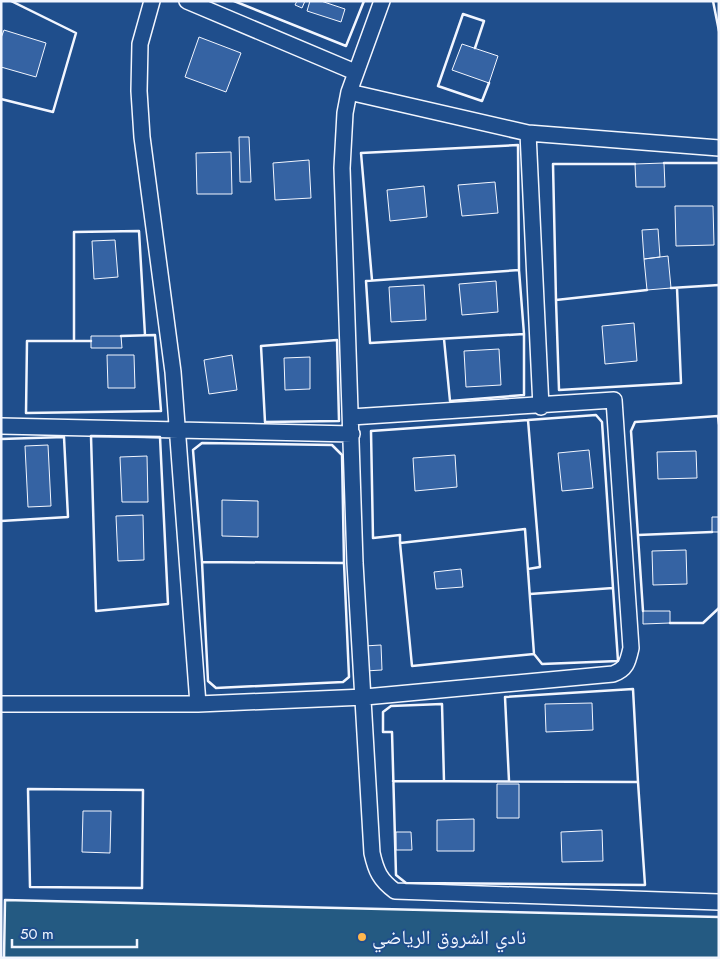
<svg xmlns="http://www.w3.org/2000/svg" width="720" height="959" font-family="Jost,'Noto Naskh Arabic',sans-serif">
	<rect width="100%" height="100%" fill="#1f4e8c"/>
	<path fill="#245a82" stroke="#a8bbd7" d="M5,900l714,17v41h-715z"/>
	<path fill="#3563a3" stroke="#f2f6ff" d="M297,1h8l-3,7 -7,-3z
		M310,1h11l24,8 -4,13 -34,-11z
		M4,30l42,13 -10,34 -35,-10v-29z
		M199,37l42,16 -15,39 -41,-15z
		M462,44l36,12 -9,27 -37,-13z
		M239,137h10l2,45h-11z
		M231,152l1,42h-35l-1,-41z
		M309,160l2,38 -36,2 -2,-37z
		M664,163l1,24h-29l-1,-23z
		M495,182l3,31 -36,3 -4,-31z
		M424,186l3,31 -37,4 -3,-31z
		M675,206h38l1,39 -38,1z
		M658,229l2,28 -16,2 -2,-29z
		M115,240l3,37 -24,2 -2,-38z
		M668,256l3,32 -24,2 -3,-31z
		M496,281l2,31 -36,3 -3,-31z
		M424,285l2,35 -35,2 -2,-35z
		M634,323l3,38 -32,3 -3,-38z
		M91,336h30l1,12h-31z
		M499,349l2,36 -35,2 -2,-36z
		M107,355h27l1,33h-27z
		M232,355l5,35 -28,4 -5,-34z
		M310,357v32l-25,1 -1,-32z
		M48,445l3,61 -23,1 -3,-61z
		M589,450l4,38 -31,3 -4,-38z
		M696,451l1,27 -39,1 -1,-27z
		M455,455l2,32 -42,4 -2,-33z
		M147,456l1,46h-26l-2,-45z
		M222,500l36,1v36l-36,-1z
		M143,515l1,45 -26,1 -2,-45z
		M712,517h7v15h-7z
		M686,550l1,34 -34,1 -1,-34z
		M461,569l2,18 -27,2 -2,-17z
		M643,611h27v12l-27,1z
		M381,645l1,25 -17,1 -1,-25z
		M592,703l1,27 -47,2 -1,-28z
		M497,784h22v34h-22z
		M83,811h28l-1,42 -28,-1z
		M474,819v32h-37v-31z
		M602,830l1,31 -41,1 -1,-30z
		M396,832h15l1,18h-16z"/>
	<g fill="none" stroke-linecap="round" stroke-linejoin="round">
		<defs>
			<path id="street" d="M152,1l-12,43 -1,47 3,46 31,235 25,332
				M187,1l168,71
				M382,1l-33,91 -4,21 -3,55 13,395 17,290c4,18 8,27 23,38l324,11
				M349,92l179,41 191,15
				M528,133l13,274
				M1,426l351,8
				M1,704h197l167,-7 248,-23c14,-5 15,-13 18,-26l-17,-248 -263,17"/>
		</defs>
		<use href="#street" stroke="#f2f6ff" stroke-width="18"/>
		<use href="#street" stroke="#1f4e8c" stroke-width="15"/>
		<path stroke="#f2f6ff" stroke-width="2.5" d="M234,1l112,45 18,-45
			M713,1l6,30
			M475,48l9,-27 -21,-7 -25,72 44,15 7,-18
			M1,99l52,13 23,-79 -65,-32
			M664,163h55
			M635,164h-82l3,136 91,-10
			M519,270l5,64 -154,9 -4,-62z
			M372,280l-11,-127 157,-8 1,125
			M671,288l48,-3
			M556,300l3,90 122,-7 -4,-95
			M444,339l6,62 74,-6v-61
			M337,340l2,81 -74,1 -4,-76z
			M74,341v-109l65,-1 6,104
			M91,341h-64l-1,72 135,-2 -6,-76 -34,1
			M528,420l68,-5 6,7 11,166
			M91,436l69,1 8,167 -72,7z
			M1,439l63,-2 4,80 -67,4
			M638,535l74,-3
			M400,543l125,-14 9,125 -122,12 -12,-123v-8l-27,3 -2,-107 157,-11 12,147 -12,2
			M202,562l142,1 5,114 -6,5 -127,6 -8,-7z
			M202,562l-9,-112 9,-7 130,2 10,10 2,108
			M530,594l83,-6 5,73 -76,3 -8,-10
			M643,611l-12,-180 4,-9 83,-6 1,8
			M670,623h33l16,-15
			M393,781l245,1 7,103 -239,-2 -10,-8 -4,-143h-9v-20l8,-6 51,-2 2,77
			M509,781l-4,-84 128,-8 5,93
			M28,789l115,1 -1,98 -112,-1z
			M4,958l1,-58 714,17"/>
	</g>
	<circle fill="#ffb74d" stroke="#1f4e8c" stroke-width="2" cx="362" cy="937" r="5"/>
	<g text-anchor="middle" stroke-width="4" stroke-linejoin="round" paint-order="stroke">
		<g font-size="20" fill="#f2f6ff" stroke="#1f4e8c" text-anchor="start">
			<text x="372" y="944">نادي الشروق الرياضي</text>
		</g>
	</g>
	<rect width="720" height="959" fill="none" stroke="#f2f6ff" stroke-width="5"/>
	<path d="M12 939v8h125v-8" fill="none" stroke="#f2f6ff" stroke-width="2.5"/>
	<text x="20" y="939" font-size="15" fill="#f2f6ff" stroke="#1f4e8c" stroke-width="4" paint-order="stroke">50 m</text>
</svg>
